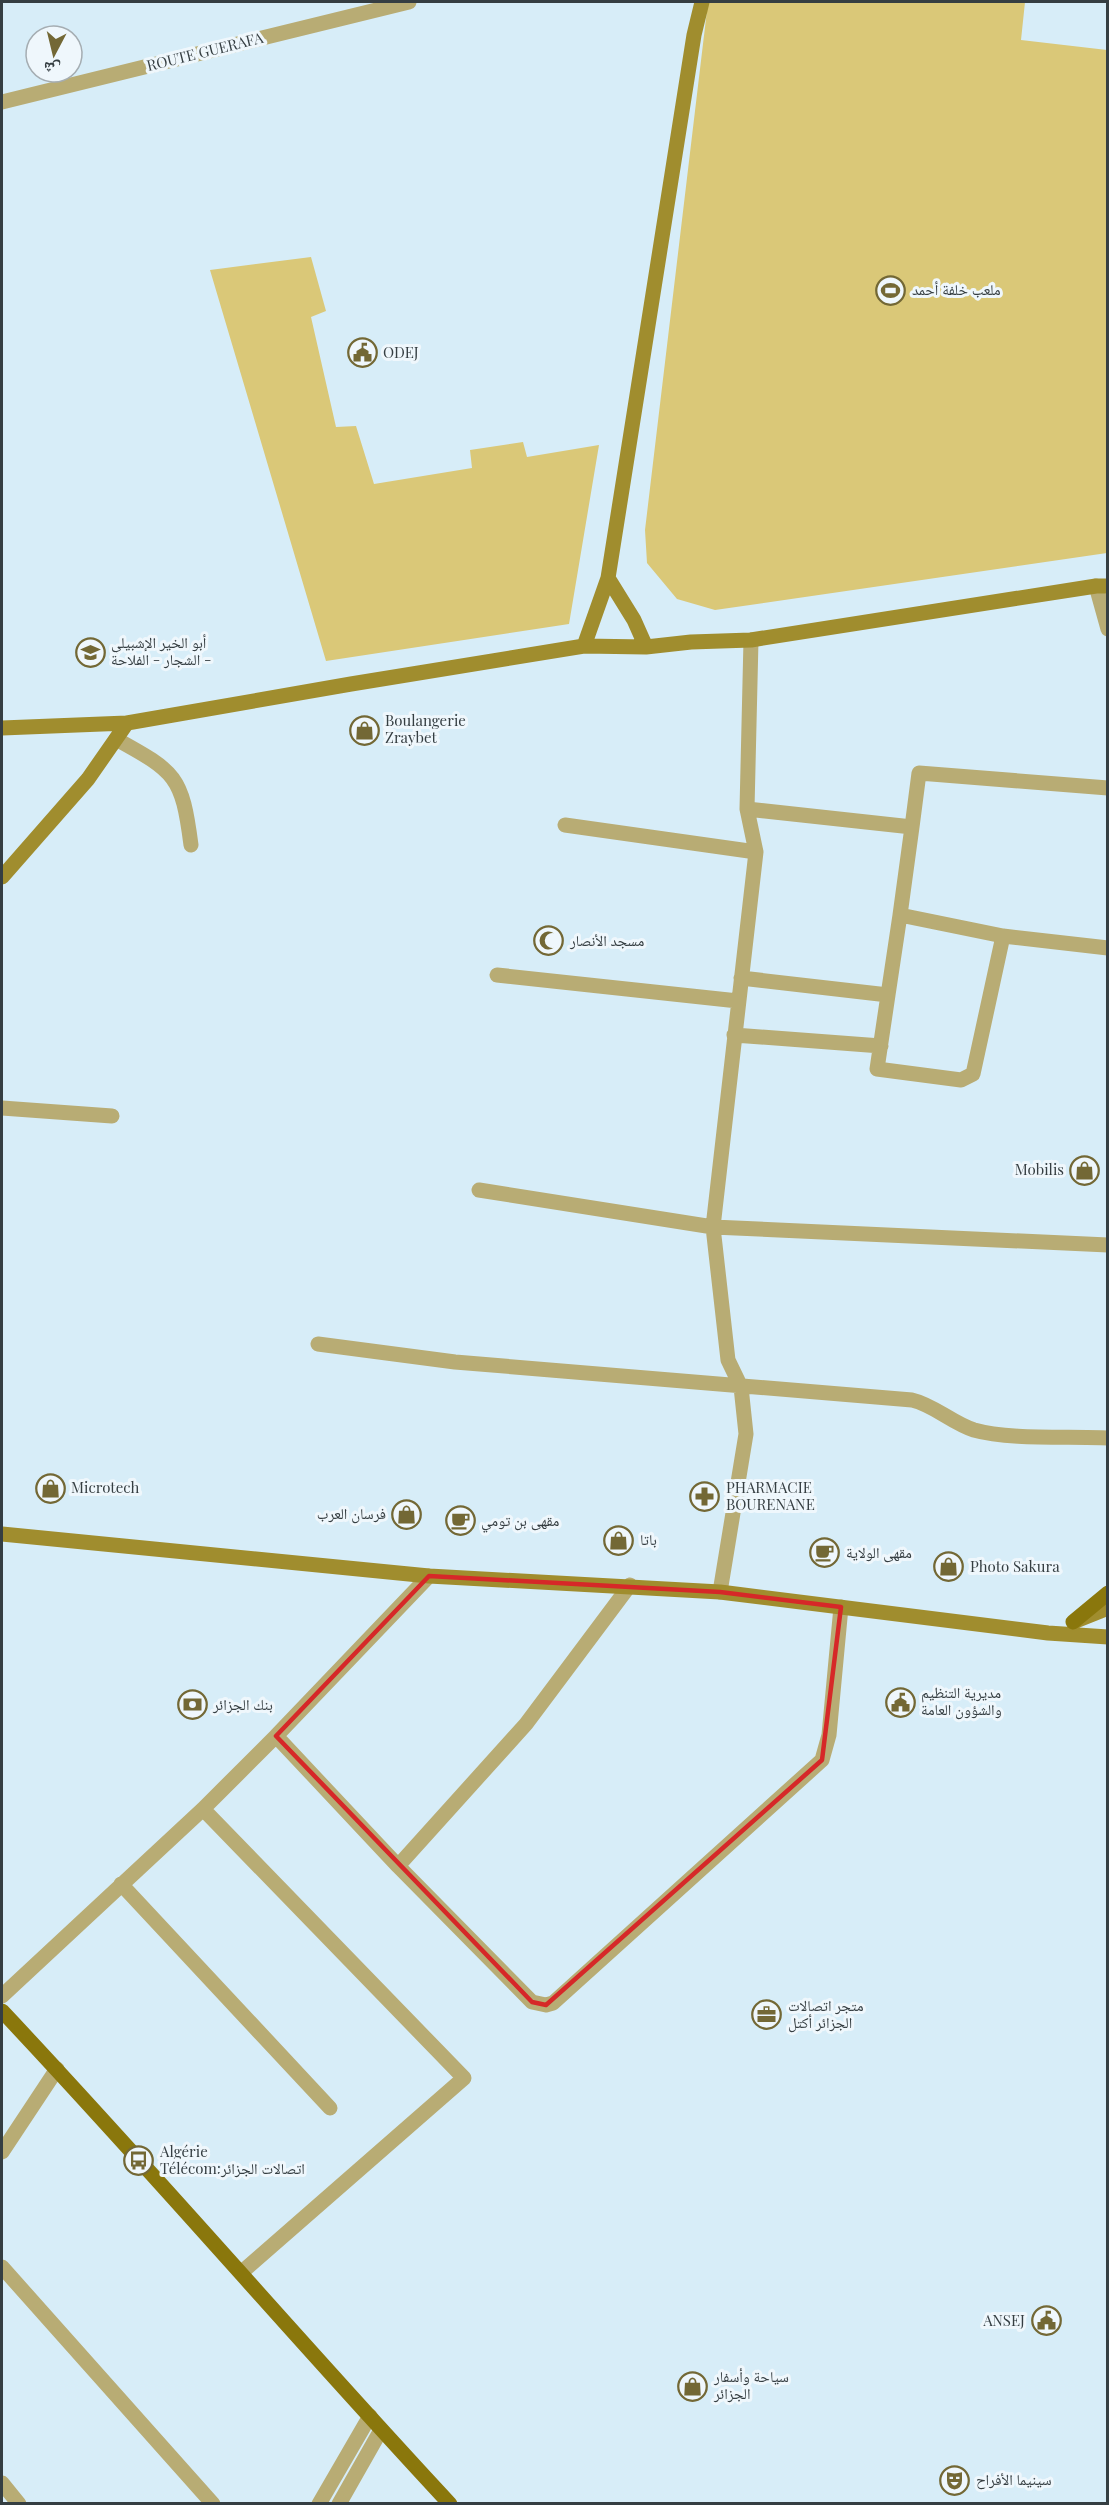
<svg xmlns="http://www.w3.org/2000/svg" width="1109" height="2505" font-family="'Playfair Display','Noto Naskh Arabic',serif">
	<rect width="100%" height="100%" fill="#d7edf8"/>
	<path fill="#dac878" d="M708,2h317l-4,38 86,10v503l-392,57 -38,-11 -30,-36 -2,-33z
		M311,257l15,54 -15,6 25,110 20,-1 18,58 98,-16 -2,-18 53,-8 4,15 72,-12 -30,179 -243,37 -116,-391z"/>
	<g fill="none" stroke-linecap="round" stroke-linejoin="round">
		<path stroke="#b8ac74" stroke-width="15" d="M2,102l407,-100
			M1096,586l12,43
			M116,739c60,33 66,37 75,106
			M747,809l165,18 -12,88 103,21 105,12
			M565,825l191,27
			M912,827l7,-54 189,15
			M497,975l241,26
			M741,978l147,17 12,-80
			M888,995l-11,74 84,11 12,-6 30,-138
			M734,1035l147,11
			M2,1108l110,8
			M479,1190l234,37 395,18
			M318,1344l137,18 457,38c22,5 40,23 62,30 35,10 95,6 134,8
			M720,1592l26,-158 -5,-47 -13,-27 -15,-133 43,-375 -9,-43 4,-169
			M276,1736l122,130 134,136 14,3 7,-2 269,-243 7,-25 12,-128
			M203,1809l261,269 -222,194
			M398,1866l128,-142 104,-139
			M121,1884l209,224
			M2,1996l201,-187 73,-73 153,-160
			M2,2152l55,-83
			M2,2267l211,237
			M2,2483l17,21
			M319,2504l51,-88
			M339,2504l42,-74"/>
		<path stroke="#a08d2e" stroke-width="15" d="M608,578l26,42 12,27
			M584,646l24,-68 86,-543 8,-33
			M2,728l125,-5 224,-39 233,-38 62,1 45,-5 60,-2 345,-54h12
			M2,877l86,-98 39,-56
			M2,1534l427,42 291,16 328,41 60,4
			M1078,1620l30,-12"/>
		<path stroke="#8a770c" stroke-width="15" d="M1073,1622l35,-29
			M2,2011c152,161 296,330 448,493"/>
	</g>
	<path fill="none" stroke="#d62828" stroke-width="4.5" stroke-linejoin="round" d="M429,1576l291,16 121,15 -19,153 -276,245 -14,-3 -256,-266z"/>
	<defs>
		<symbol id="stadium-ring" viewBox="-11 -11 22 22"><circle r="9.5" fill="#eff7fc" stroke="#736835" stroke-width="1.5"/><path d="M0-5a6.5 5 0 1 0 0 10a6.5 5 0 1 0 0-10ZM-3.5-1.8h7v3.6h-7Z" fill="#736835"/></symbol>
		<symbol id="civic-ring" viewBox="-11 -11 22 22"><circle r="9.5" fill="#eff7fc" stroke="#736835" stroke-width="1.5"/><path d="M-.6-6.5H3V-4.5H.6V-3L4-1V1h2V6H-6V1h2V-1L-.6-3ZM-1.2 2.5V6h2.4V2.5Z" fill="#736835"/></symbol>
		<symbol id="school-ring" viewBox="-11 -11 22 22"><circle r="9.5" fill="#eff7fc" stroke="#736835" stroke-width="1.5"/><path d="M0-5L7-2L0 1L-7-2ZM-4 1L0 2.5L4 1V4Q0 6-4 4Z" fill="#736835"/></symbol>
		<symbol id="shop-ring" viewBox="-11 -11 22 22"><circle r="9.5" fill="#eff7fc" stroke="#736835" stroke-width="1.5"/><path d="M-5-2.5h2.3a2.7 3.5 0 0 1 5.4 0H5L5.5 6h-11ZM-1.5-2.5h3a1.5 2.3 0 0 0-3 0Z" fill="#736835"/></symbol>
		<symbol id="mosque-ring" viewBox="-11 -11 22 22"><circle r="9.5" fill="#eff7fc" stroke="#736835" stroke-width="1.5"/><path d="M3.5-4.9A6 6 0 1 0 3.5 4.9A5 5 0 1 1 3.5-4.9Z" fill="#736835"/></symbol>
		<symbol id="pharmacy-ring" viewBox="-11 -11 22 22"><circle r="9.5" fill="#eff7fc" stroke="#736835" stroke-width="1.5"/><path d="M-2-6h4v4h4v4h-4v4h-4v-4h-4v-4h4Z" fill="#736835"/></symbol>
		<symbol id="cafe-ring" viewBox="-11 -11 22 22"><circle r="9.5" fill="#eff7fc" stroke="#736835" stroke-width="1.5"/><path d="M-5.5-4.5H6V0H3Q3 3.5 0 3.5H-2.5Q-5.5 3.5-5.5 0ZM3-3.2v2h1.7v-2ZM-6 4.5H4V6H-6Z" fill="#736835"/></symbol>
		<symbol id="bank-ring" viewBox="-11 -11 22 22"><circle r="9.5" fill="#eff7fc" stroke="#736835" stroke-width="1.5"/><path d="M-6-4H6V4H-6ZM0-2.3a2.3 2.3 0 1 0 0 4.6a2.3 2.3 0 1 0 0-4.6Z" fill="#736835"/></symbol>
		<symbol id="office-ring" viewBox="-11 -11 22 22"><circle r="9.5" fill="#eff7fc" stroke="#736835" stroke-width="1.5"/><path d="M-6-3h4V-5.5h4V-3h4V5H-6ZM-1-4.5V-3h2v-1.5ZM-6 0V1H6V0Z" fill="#736835"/></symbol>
		<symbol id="bus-ring" viewBox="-11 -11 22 22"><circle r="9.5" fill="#eff7fc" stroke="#736835" stroke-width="1.5"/><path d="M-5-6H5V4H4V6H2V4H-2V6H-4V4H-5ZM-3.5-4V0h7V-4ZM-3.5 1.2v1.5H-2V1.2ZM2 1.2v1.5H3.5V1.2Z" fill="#736835"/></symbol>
		<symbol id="theatre-ring" viewBox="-11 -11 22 22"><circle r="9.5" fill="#eff7fc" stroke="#736835" stroke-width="1.5"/><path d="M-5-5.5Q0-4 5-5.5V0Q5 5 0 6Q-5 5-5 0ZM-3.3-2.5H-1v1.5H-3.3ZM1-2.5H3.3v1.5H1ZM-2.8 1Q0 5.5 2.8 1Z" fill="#736835"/></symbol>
	</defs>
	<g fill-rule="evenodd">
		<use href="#stadium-ring" x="874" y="274" width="33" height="33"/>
		<use href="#civic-ring" x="346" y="336" width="33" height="33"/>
		<use href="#school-ring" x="74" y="636" width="33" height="33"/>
		<use href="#shop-ring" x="348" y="714" width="33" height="33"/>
		<use href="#mosque-ring" x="532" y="924" width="33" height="33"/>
		<use href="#shop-ring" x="1068" y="1154" width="33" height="33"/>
		<use href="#shop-ring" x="34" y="1472" width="33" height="33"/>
		<use href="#pharmacy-ring" x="688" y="1480" width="33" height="33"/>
		<use href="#shop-ring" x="390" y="1498" width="33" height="33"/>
		<use href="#cafe-ring" x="444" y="1504" width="33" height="33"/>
		<use href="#shop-ring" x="602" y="1524" width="33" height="33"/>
		<use href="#cafe-ring" x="808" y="1536" width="33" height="33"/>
		<use href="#shop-ring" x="932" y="1550" width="33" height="33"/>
		<use href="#civic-ring" x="884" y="1686" width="33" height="33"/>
		<use href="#bank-ring" x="176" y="1688" width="33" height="33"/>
		<use href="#office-ring" x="750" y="1998" width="33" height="33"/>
		<use href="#bus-ring" x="122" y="2144" width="33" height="33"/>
		<use href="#civic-ring" x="1030" y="2304" width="33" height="33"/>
		<use href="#shop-ring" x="676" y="2370" width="33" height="33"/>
		<use href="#theatre-ring" x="938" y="2464" width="33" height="33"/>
	</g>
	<g text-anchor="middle" stroke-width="6" stroke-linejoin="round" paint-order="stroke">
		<g font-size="15" fill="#353e42" stroke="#eff7fc">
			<text transform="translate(205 52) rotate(-14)" y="5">ROUTE GUERAFA</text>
		</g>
		<g font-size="15" fill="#353e42" stroke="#eff7fc" text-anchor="start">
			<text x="912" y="295">ملعب خلفة أحمد</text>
			<text x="383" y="358">ODEJ</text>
			<text x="111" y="648">أبو الخير الإشبيلي<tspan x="111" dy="17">الشجار - الفلاحة -</tspan></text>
			<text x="385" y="726">Boulangerie<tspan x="385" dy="17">Zraybet</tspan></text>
			<text x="570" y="946">مسجد الأنصار</text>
			<text x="1064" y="1175" text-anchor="end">Mobilis</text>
			<text x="71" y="1493">Microtech</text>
			<text x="726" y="1493">PHARMACIE<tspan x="726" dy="17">BOURENANE</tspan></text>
			<text x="386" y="1519" text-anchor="end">فرسان العرب</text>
			<text x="481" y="1526">مقهى بن تومي</text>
			<text x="640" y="1545">باتا</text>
			<text x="846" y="1558">مقهى الولاية</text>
			<text x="970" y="1572">Photo Sakura</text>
			<text x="921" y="1698">مديرية التنظيم<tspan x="921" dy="17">والشؤون العامة</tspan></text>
			<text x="213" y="1710">بنك الجزائر</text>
			<text x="788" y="2011">متجر اتصالات<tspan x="788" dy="17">الجزائر أكتل</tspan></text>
			<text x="160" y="2157">Algérie<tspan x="160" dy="17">Télécom;اتصالات الجزائر</tspan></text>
			<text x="1025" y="2326" text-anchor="end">ANSEJ</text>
			<text x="714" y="2382">سياحة وأسفار<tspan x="714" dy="17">الجزائر</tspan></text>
			<text x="976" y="2485">سينيما الأفراح</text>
		</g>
	</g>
	<rect width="1109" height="2505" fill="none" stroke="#353e42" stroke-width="6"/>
	<g transform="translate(54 54) rotate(187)"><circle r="28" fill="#eff7fc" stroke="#a5adb2" stroke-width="1.5"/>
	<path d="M0-4.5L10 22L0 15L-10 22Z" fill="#736835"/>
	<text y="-9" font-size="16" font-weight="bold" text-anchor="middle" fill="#353e42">ش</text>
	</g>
</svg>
